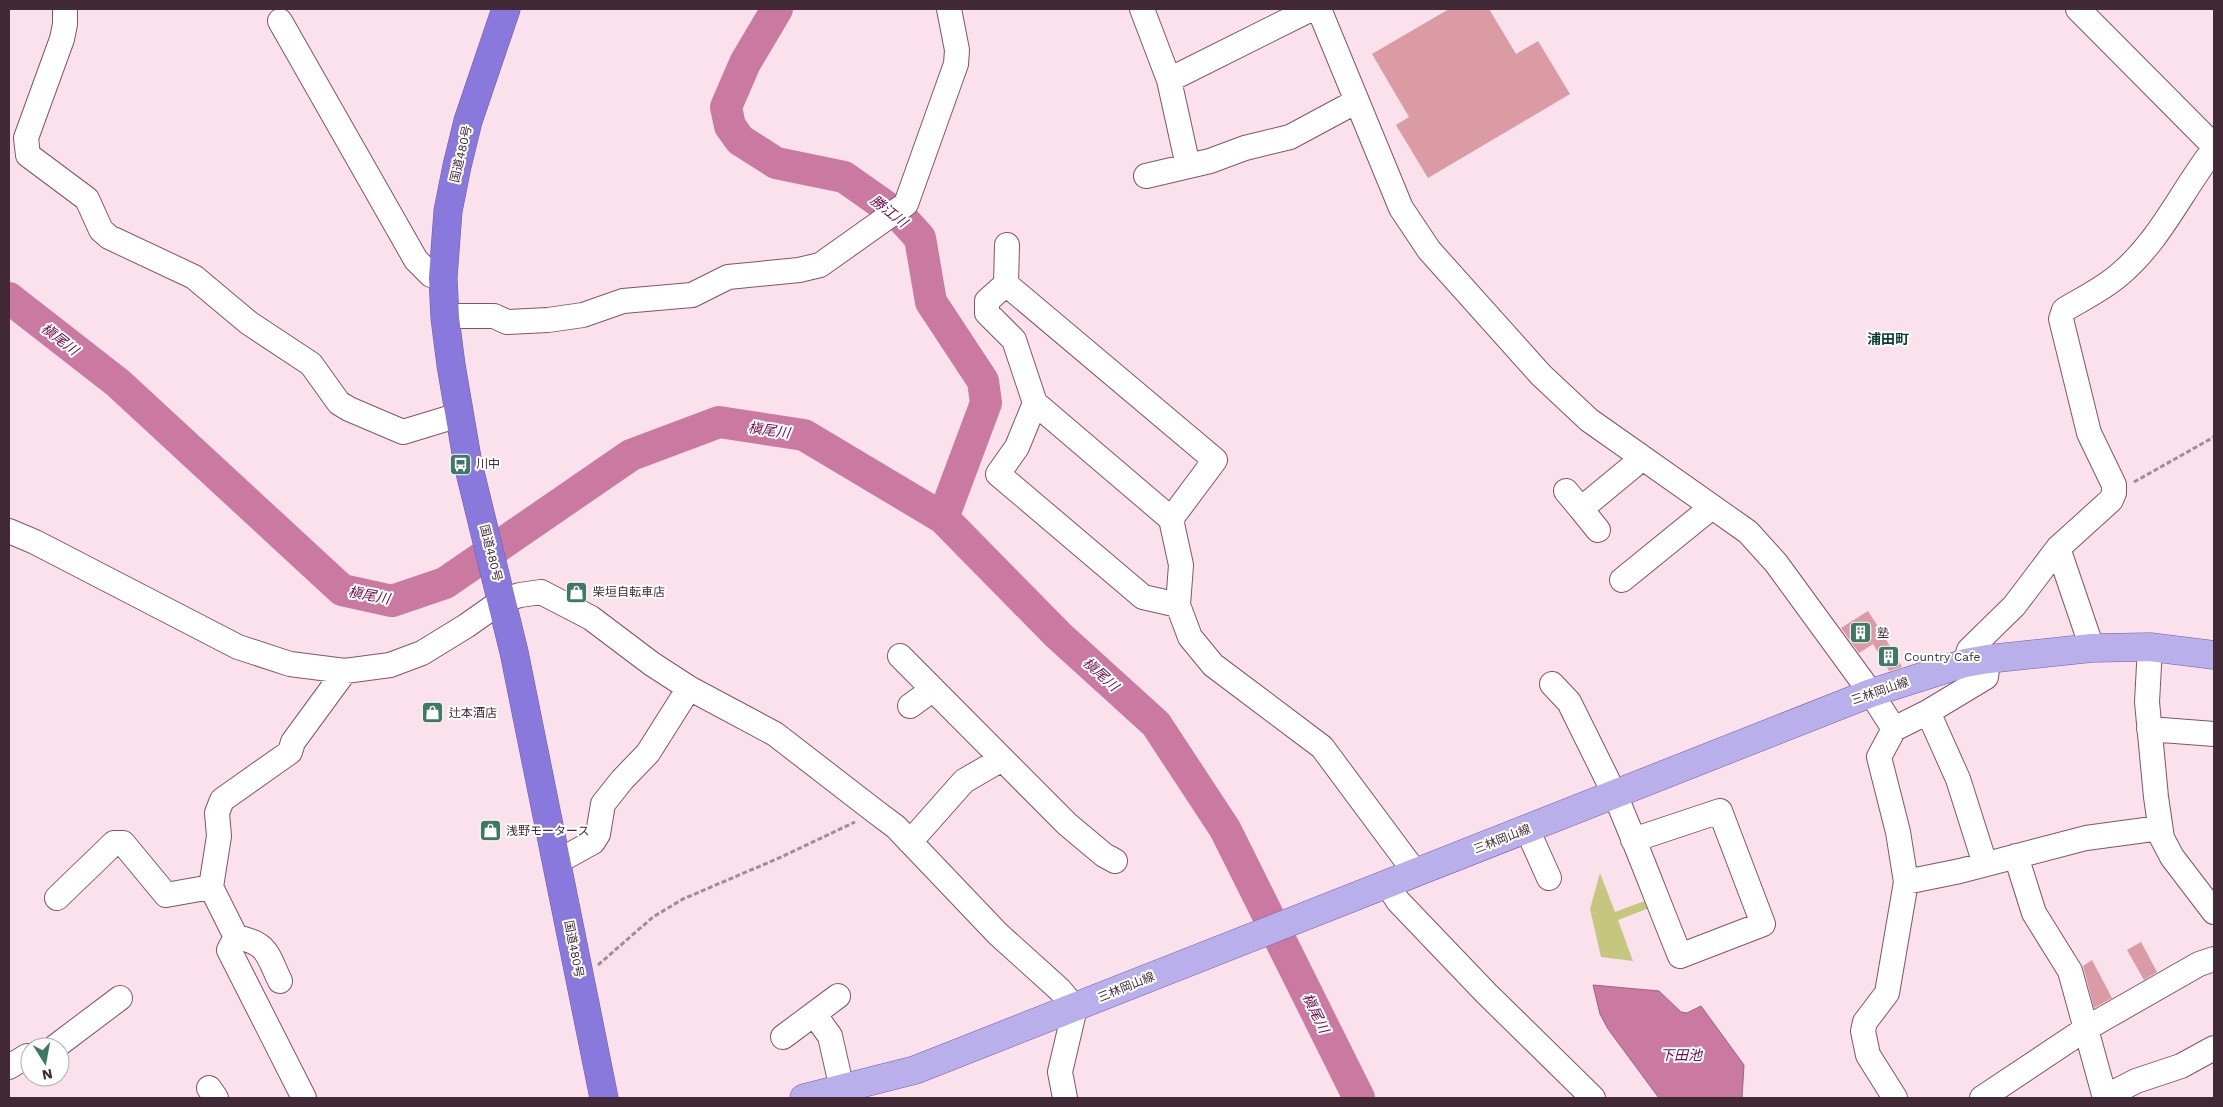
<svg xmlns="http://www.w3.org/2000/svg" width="2223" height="1107" font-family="'Work Sans','Noto Sans JP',sans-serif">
	<rect width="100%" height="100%" fill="#fae1ec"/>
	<path fill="#c6c77f" d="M1600,873l15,39 35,-13 2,8 -34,13 15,41 -32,-4 -11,-48z"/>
	<path fill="#ca79a1" stroke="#a16181" d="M1593,985l66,6 22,21 6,1 14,-7 43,59 -2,33h-83l-51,-69 -8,-15z"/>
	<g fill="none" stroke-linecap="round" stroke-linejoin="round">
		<path stroke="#ca79a1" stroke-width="32" d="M777,9l-32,54 -19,44 4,19 10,14 36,23 68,14 57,40 19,21 11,64 52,79 3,22 -43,115
			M9,298l109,85 224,207 50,11 53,-18 186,-128 88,-33 85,13 139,83 115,117 98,89 69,105 134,269"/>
	</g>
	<path fill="#db9ba4" d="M1449,9h40l27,45 22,-13 32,53 -142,84 -32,-53 13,-8 -37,-63z
		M1868,611l16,25 18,31 -13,4 -16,-27 -14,9 -18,-25z
		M2141,942l16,30 -13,8 -17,-30z
		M2092,960l20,38 -18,10 -11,-42z"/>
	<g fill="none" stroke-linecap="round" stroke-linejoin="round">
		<defs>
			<path id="minor" d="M65,9v15l-3,15 -36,99 2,17 59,44 14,31 8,7 85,40 55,46 62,41 28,39 10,6 54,23 56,-17
				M1142,9l27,71 19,86
				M1319,9l82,199 28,42 112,125 48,45 159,112 28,31 95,130 23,36 -15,28 19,75 8,50 -19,111 -22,29 -2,9 5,24 27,43
				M2078,9l136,137
				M280,21l136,239 15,15 12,3
				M1169,80l142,-71
				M1146,176l64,-15 35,-13 45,-11 67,-36
				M1007,245l-1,39 -19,17v12l27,27 21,63 -18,44 -19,27 145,123 35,8
				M1006,284l209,176 -44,59
				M445,318l13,-2h36l13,6 41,-2 35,-5 40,-14 69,-6 36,-18 71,-7 21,-5 86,-61 50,-140 1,-14 -8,-41
				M1035,403l136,116 10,46 -3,40 12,32 23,28 109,82 93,125
				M1566,491l15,18 52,-43 6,-11
				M1581,509l17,21
				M9,531l26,11 203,105 52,17 55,7 45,-6 32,-12 44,-27 37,-26 17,-5 21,-3 50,26 61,46 37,24 86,46 101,78 20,15 102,107 62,56 15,18 -15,64 5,26
				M2058,548l34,100
				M1622,580l90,-73
				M2150,647l-3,55 9,95 6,41 10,19 42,55
				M900,656l167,168 37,31 11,6
				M1965,663l4,-13 45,-44 44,-58 53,-48 3,-7v-8l-25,-52 -28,-114 3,-9c18,-11 39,-21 55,-35 41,-34 63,-85 95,-126
				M1552,684l17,18 46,93c23,53 43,107 65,161l83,-32 -43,-113 -87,29
				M910,706l22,-16
				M1928,712l30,67 27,85
				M1894,729l34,-17 58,-35 2,-18
				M2149,729l65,5
				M1527,829l22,49
				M909,841l9,-8 46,-52 38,-22
				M2016,856l18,57 36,58 35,127
				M557,862l36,-20 5,-8 5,-30 19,-24 26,-27 41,-65
				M1906,882l54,-11 126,-33 74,-10
				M1387,884l11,17 88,92 107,105
				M211,887l8,-51 -2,-23 5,-13 68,-48 3,-10 52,-71
				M57,898l57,-55h9l43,52 45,-8 25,50 -7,13 75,148
				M236,937c32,6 31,17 44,44
				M814,1014l16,22 12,53
				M783,1037l55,-41
				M55,1047l65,-49
				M9,1067l18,-11h3
				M209,1088l7,10
				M2105,1097l31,-16 45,-15 33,-18
				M1982,1098l105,-70 112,-64 15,-5"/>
			<path id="major" d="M804,1098l111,-28 956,-377 94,-30 23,-4 104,-11 58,-1 64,8"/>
			<path id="highway" d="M506,9l-38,112 -11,45 -9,45 -5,67 2,40 6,47 17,99 46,188 90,446"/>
		</defs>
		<use href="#minor" stroke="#86526b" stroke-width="26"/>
		<use href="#major" stroke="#705da2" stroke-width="29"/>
		<use href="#highway" stroke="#705da2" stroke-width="29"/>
		<path stroke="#a48c97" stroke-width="3" stroke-dasharray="5 2.5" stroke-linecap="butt" d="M2134,482l80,-45
			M598,965l55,-48 30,-18 96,-41 76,-36"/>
		<use href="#minor" stroke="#fff" stroke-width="24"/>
		<use href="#major" stroke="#b9afea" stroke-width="28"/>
		<use href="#highway" stroke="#8a79dc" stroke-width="28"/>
	</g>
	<defs>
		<symbol id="bus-square" viewBox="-11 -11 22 22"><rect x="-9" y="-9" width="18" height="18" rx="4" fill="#3d7965" stroke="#fff"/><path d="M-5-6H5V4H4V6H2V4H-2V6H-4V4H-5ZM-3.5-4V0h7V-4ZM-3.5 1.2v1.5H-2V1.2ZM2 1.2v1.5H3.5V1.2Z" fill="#fff"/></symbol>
		<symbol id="shop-square" viewBox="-11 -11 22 22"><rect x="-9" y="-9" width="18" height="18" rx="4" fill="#3d7965" stroke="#fff"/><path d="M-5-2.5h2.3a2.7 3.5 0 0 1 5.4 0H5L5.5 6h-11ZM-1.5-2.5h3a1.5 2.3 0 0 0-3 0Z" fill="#fff"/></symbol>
		<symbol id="building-square" viewBox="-11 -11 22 22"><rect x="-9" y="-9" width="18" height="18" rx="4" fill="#3d7965" stroke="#fff"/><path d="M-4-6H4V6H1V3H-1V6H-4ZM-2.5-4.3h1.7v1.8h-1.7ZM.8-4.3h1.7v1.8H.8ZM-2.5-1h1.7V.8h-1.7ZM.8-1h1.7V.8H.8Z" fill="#fff"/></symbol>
	</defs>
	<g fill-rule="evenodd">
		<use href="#bus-square" x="448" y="452" width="25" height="25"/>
		<use href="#shop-square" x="564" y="580" width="25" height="25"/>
		<use href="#building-square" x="1848" y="620" width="25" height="25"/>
		<use href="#building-square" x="1876" y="644" width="25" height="25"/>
		<use href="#shop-square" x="420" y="700" width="25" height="25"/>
		<use href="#shop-square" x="478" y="818" width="25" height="25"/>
	</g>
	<g text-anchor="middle" stroke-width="4" stroke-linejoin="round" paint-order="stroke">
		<g font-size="12" fill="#412a35" stroke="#fff">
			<text transform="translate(461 154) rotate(-77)" y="4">国道480号</text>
			<text transform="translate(491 553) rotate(76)" y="4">国道480号</text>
			<text transform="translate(1880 691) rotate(-19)" y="4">三林岡山線</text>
			<text transform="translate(1502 839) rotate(-21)" y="4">三林岡山線</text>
			<text transform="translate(574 949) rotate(79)" y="4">国道480号</text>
			<text transform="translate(1126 987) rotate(-22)" y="4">三林岡山線</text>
		</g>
		<g font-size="12" fill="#412a35" stroke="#fff" text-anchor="start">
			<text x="476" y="468">川中</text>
			<text x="593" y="596">柴垣自転車店</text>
			<text x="1877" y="637">塾</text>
			<text x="1904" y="661">Country Cafe</text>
			<text x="449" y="717">辻本酒店</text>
			<text x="506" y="835">浅野モータース</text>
		</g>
		<g font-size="14" font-style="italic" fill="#6f0b49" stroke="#fff">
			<text transform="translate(889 211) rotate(38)" y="5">勝江川</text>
			<text transform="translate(60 339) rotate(38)" y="5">槇尾川</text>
			<text transform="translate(769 430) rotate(8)" y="5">槇尾川</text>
			<text transform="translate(369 595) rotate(11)" y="5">槇尾川</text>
			<text transform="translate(1101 674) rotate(42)" y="5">槇尾川</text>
			<text transform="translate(1316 1013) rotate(64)" y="5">槇尾川</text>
			<text x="1681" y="1060">下田池</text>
		</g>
		<g font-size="14" font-weight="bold" fill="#053c2d" stroke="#fff">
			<text x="1888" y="344">浦田町</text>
		</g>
	</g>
	<rect width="2223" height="1107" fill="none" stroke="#412a35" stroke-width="20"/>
	<g transform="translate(45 1062) rotate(169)"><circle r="24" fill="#ffffff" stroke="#b3aaae"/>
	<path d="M0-4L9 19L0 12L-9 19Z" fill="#3d7965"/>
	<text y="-8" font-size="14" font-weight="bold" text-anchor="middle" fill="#412a35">N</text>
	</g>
</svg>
